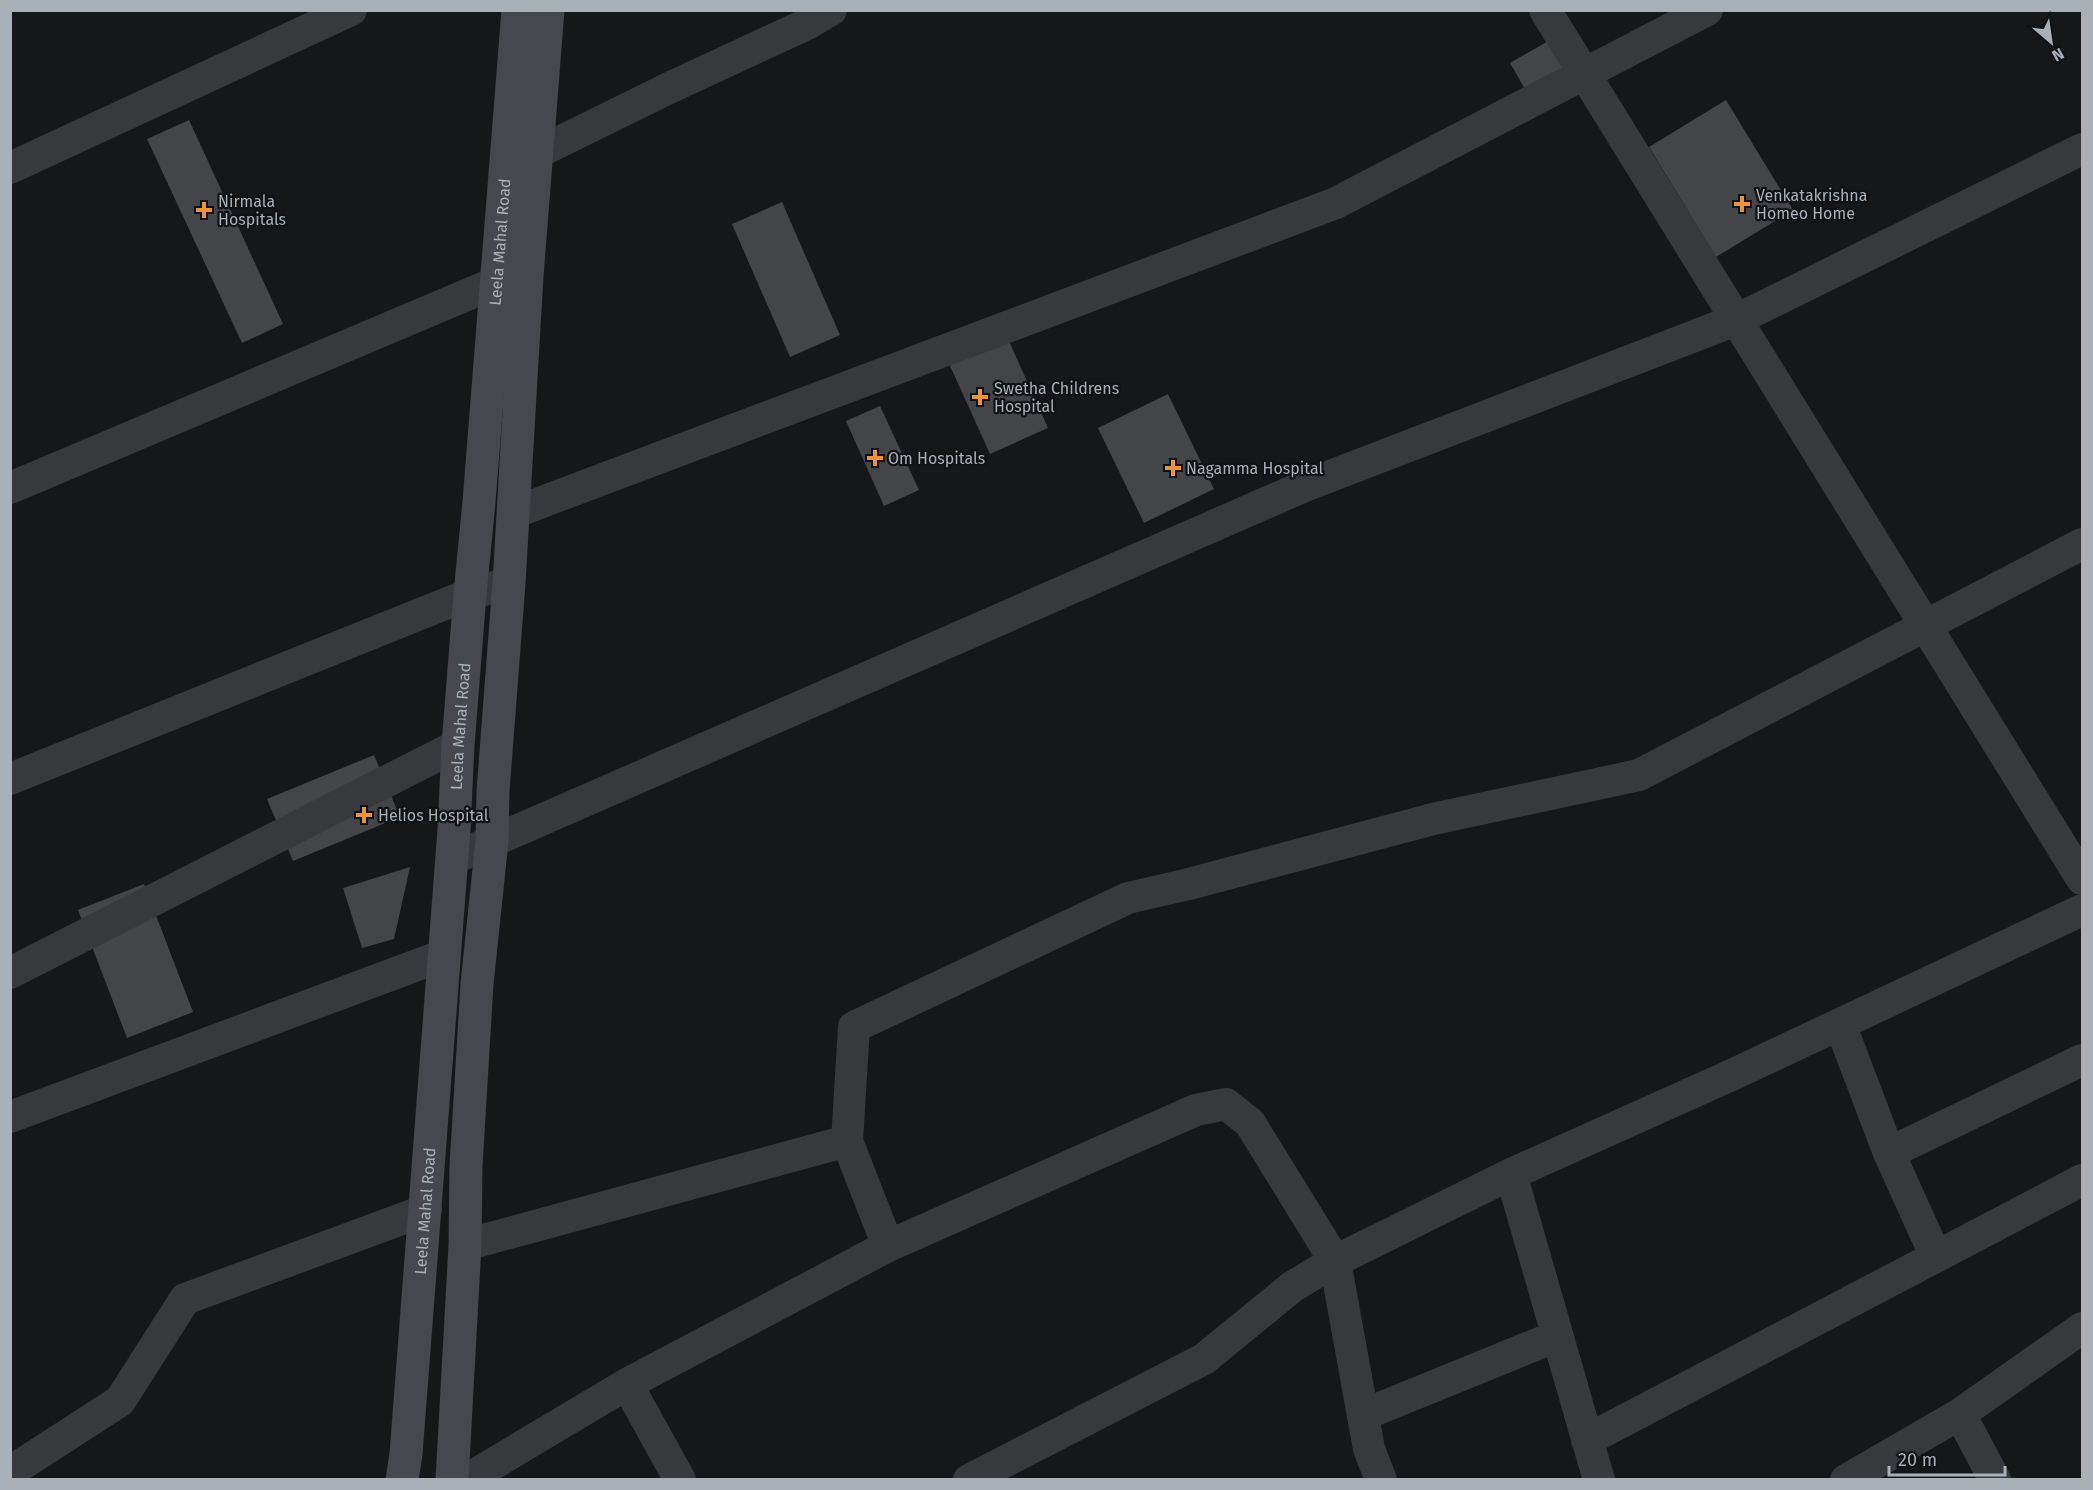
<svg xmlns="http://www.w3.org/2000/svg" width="2093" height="1490" font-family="'Fira Sans',sans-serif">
	<rect width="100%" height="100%" fill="#161718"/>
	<path fill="#434548" d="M1557,36l26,46 -47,26 -26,-45z
		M1726,100l67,110 -77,47 -67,-110z
		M189,120l94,204 -41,19 -95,-204z
		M782,202l58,133 -50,22 -58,-133z
		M1004,330l44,98 -58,26 -44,-97z
		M1168,394l46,95 -70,34 -46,-95z
		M880,406l39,84 -35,16 -38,-85z
		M374,755l26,62 -107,44 -26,-62z
		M410,867l-16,72 -32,9 -19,-60z
		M144,884l49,128 -66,26 -49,-128z"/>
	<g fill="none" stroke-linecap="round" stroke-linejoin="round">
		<path stroke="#37393d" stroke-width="32" d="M1545,10l537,869
			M537,153l130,-64 140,-65 24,-14
			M10,168l341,-158
			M10,488l485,-205
			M513,513l823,-310 371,-193
			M10,779l460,-185 39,-11
			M452,859l855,-374 429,-165 346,-171
			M10,973l448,-228
			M1840,1024l49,129 47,104
			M10,1117l434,-162
			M847,1141l7,-114 274,-129 61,-14 244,-65 206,-44 443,-231
			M1889,1153l193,-93
			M1511,1174l88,306
			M465,1245l382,-104 41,105
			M1960,1414l35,66
			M1363,1415l194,-79
			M1587,1440l495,-260
			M10,1472l110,-71 65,-102 241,-89
			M466,1480l161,-96
			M680,1480l-53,-96 261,-138 308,-136 30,-6 24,19 85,138 34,188 12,31
			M969,1480l235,-121 88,-72 43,-26 176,-87 225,-101 346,-163
			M1846,1480l114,-66 122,-86"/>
		<g stroke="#46484d" stroke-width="33">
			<path id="s1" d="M402,1480l4,-26 48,-624 4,-85 12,-151 9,-92 39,-492"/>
			<path d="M452,1480l13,-235 1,-79 11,-182 15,-143 1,-50 16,-208 18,-307 21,-266"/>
		</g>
	</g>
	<g fill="#ea943c" stroke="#111213" stroke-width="2">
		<path d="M1739 195h6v6h6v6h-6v6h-6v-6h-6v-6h6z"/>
		<path d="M201 201h6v6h6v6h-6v6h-6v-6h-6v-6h6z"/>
		<path d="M977 388h6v6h6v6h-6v6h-6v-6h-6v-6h6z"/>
		<path d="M872 449h6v6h6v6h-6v6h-6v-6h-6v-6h6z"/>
		<path d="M1170 459h6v6h6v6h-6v6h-6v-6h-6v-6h6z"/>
		<path d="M361 806h6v6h6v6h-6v6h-6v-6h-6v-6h6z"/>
	</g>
	<g text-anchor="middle" stroke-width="4.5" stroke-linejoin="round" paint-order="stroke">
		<g font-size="16" fill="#a9b0b8" stroke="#111213" text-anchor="start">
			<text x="1756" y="201">Venkatakrishna<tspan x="1756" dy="18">Homeo Home</tspan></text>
			<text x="218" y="207">Nirmala<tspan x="218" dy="18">Hospitals</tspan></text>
			<text x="994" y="394">Swetha Childrens<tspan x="994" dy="18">Hospital</tspan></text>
			<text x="888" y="464">Om Hospitals</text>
			<text x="1186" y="474">Nagamma Hospital</text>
			<text x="378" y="821">Helios Hospital</text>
		</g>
		<g font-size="16" fill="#a9b0b8" stroke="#111213">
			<text dy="6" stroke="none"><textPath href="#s1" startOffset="1242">Leela Mahal Road</textPath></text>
			<text dy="6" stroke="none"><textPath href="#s1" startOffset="756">Leela Mahal Road</textPath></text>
			<text dy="6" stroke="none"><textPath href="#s1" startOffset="270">Leela Mahal Road</textPath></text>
		</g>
	</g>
	<rect width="2093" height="1490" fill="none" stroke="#a9b0b8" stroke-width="24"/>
	<g transform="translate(2051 42) rotate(151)" stroke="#111213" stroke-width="4.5" paint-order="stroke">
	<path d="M0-4.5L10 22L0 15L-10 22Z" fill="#a9b0b8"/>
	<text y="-9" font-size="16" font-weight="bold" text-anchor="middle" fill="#a9b0b8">N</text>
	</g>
	<path d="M1889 1466v9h116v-9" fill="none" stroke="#a9b0b8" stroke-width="3"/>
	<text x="1898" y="1466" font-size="18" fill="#a9b0b8" stroke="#111213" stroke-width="4.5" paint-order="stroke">20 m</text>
</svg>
